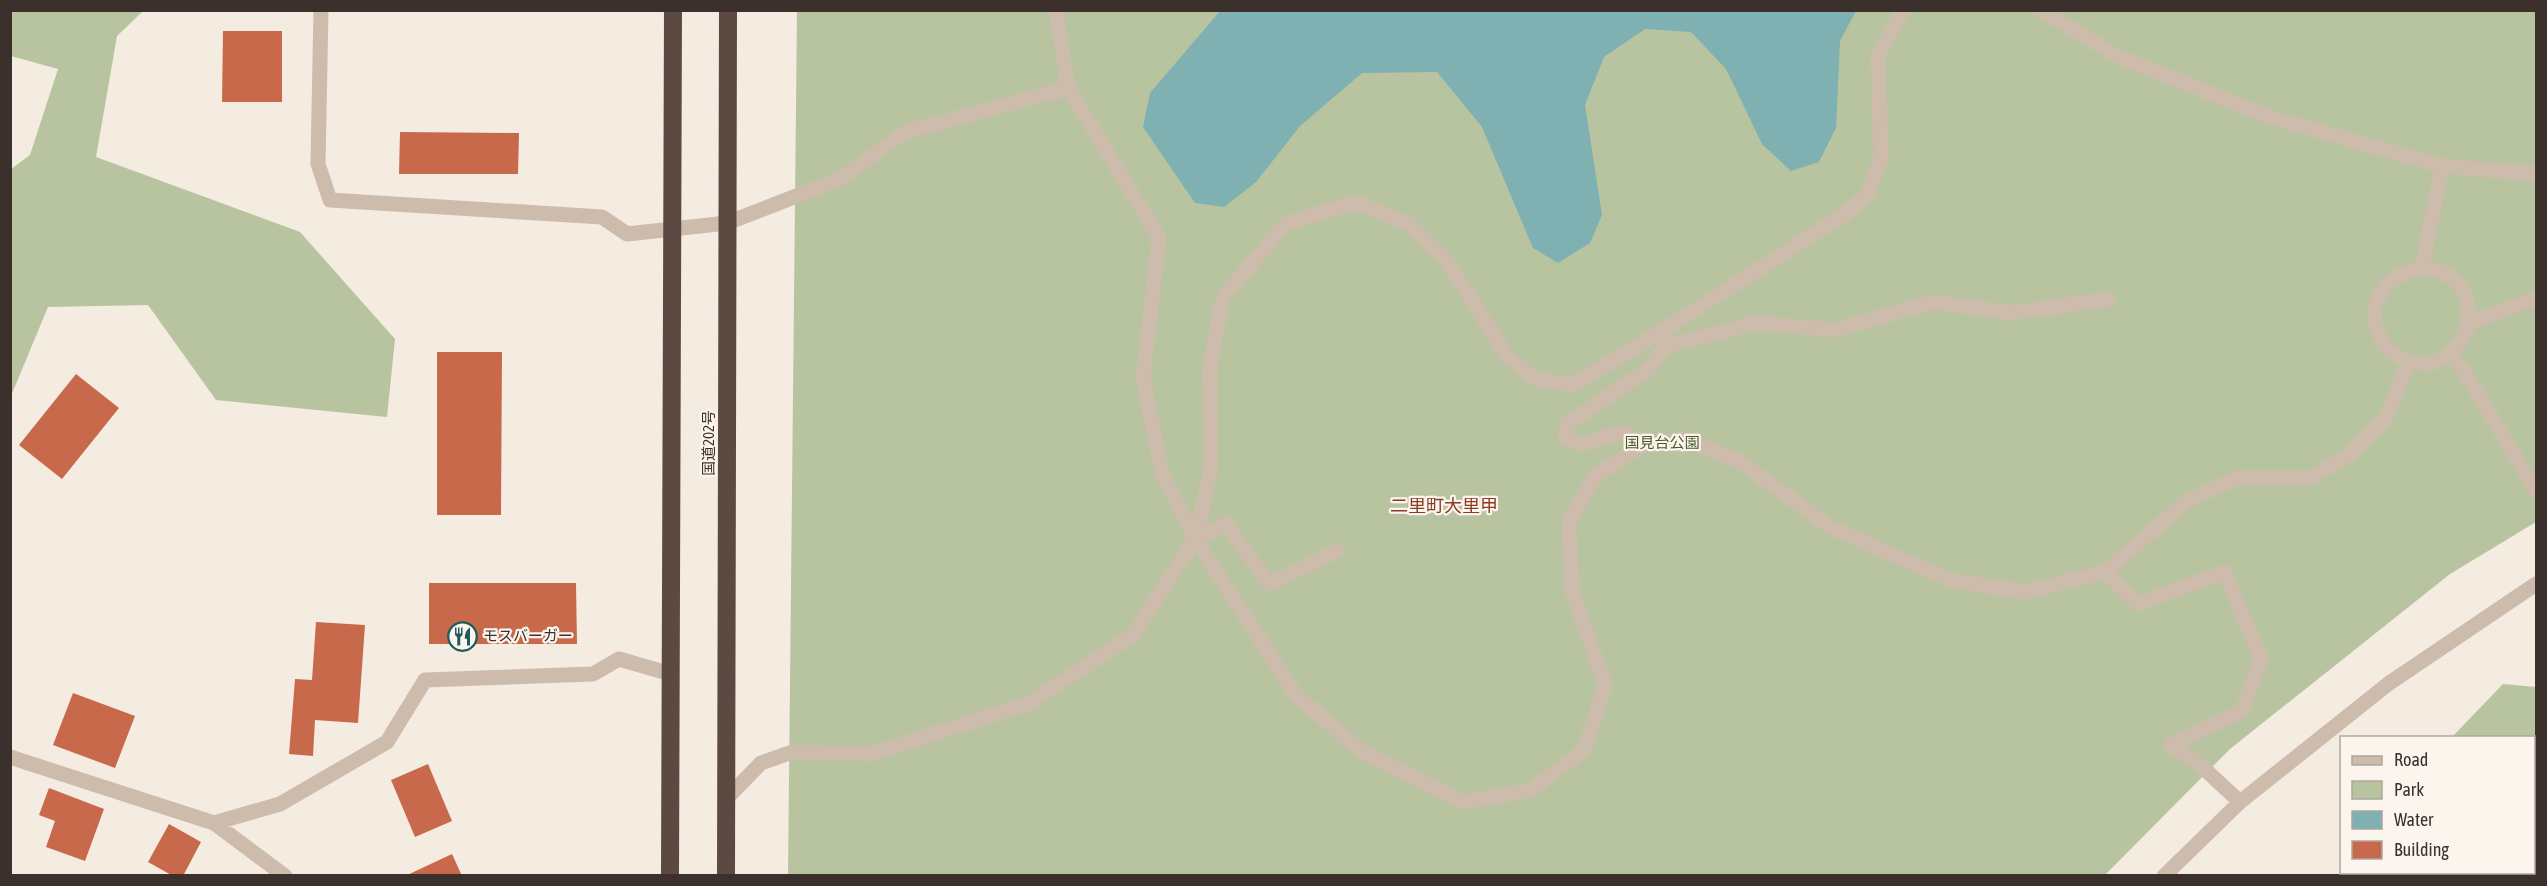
<svg xmlns="http://www.w3.org/2000/svg" width="2547" height="886" font-family="'Asap Condensed','Noto Sans JP',sans-serif">
	<rect width="100%" height="100%" fill="#f4ebe1"/>
	<path fill="#b8c4a0" d="M11,10l132,1 -26,25 -21,121 204,75 95,107 -8,78 -171,-17 -68,-95 -100,2 -37,89v-227l19,-14 28,-86 -47,-13z
		M797,11h1739v511l-86,52 -220,175 -125,126 -1317,1z
		M2503,684l33,3v188h-147v-3h145v-134l-82,-1z"/>
	<path fill="#7fb0b2" d="M1220,11v-1l636,1 -16,30 -4,87 -17,34 -28,9 -29,-27 -36,-75 -35,-37 -46,-3 -41,28 -19,48 17,110 -12,28 -32,20 -25,-15 -51,-121 -45,-55 -75,1 -62,53 -44,56 -32,25 -29,-4 -52,-76 7,-34z"/>
	<path fill="#c8694b" d="M223,31h59v71h-60z
		M400,132l119,1 -1,41h-119z
		M437,352h65l-1,163h-64z
		M76,374l43,34 -57,71 -43,-34z
		M429,583h147l1,61h-148z
		M316,622l49,3 -7,98 -43,-3 -2,36 -24,-2 6,-75 17,1z
		M73,693l62,23 -20,52 -62,-23z
		M428,764l24,57 -37,16 -24,-57z
		M49,788l55,21 -19,52 -39,-14 9,-26 -16,-6z
		M169,824l32,18 -18,34h-10l-25,-14z
		M452,854l10,22h-57z"/>
	<g fill="none" stroke-linecap="round" stroke-linejoin="round">
		<path stroke="#cdbbac" stroke-width="15" d="M321,10l-3,154 12,36 272,17 25,17 100,-11 113,-44 65,-47 163,-44
			M1056,10l12,78 91,149 -16,140 19,97 33,65 101,156 65,56 102,51 68,-12 53,-40 21,-65 -33,-94 -3,-70 26,-45 46,-30 44,-7 54,22 91,66 120,53 74,12 81,-20 82,-71 50,-23h73l39,-23 37,-37 22,-56c8,0 19,3 25,1 18,-7 31,-23 36,-40l67,-25
			M2041,10l76,46 156,62 169,48 94,8
			M2422,268l20,-102
			M1666,346l90,-23 79,7 98,-28 78,11 97,-14
			M2449,353l15,18 72,120
			M2408,362c-6,-5 -18,-9 -23,-15 -2,-3 -4,-9 -6,-13 -25,-55 61,-93 87,-38 3,7 2,19 3,27
			M1641,446l-17,-14 -42,12 -17,-5 2,-15 80,-54 19,-24 -2,-9
			M1195,539l31,-15 43,60 68,-33
			M2105,572l33,32 86,-32 37,86 -19,53 -71,34
			M2171,745l27,18 42,39
			M10,757l204,66 71,53
			M726,799l35,-36 31,-11 78,2 158,-50 105,-69 62,-96 16,-71 -1,-103 13,-68 62,-73 71,-22 53,22 38,37 60,95 28,23 38,6 89,-54 183,-117 22,-19 14,-37 -3,-102 25,-46
			M214,823l66,-19 107,-62 38,-62 168,-6 26,-15 52,15
			M2164,876l76,-74 148,-118 148,-100"/>
		<path stroke="#5c4a42" stroke-width="18" d="M670,876l3,-866
			M726,876l2,-866"/>
	</g>
	<defs>
		<symbol id="restaurant-ring" viewBox="-11 -11 22 22"><circle r="9.5" fill="#fbf5ee" stroke="#1f5a5e" stroke-width="1.5"/><path d="M-5-6h1v4h1v-4h1v4h1v-4h1v5L-1.5 .5V6h-2V.5L-5-1ZM5-6V6H3V1.5H1.5Q1.5-4 5-6Z" fill="#1f5a5e"/></symbol>
	</defs>
	<g fill-rule="evenodd">
		<use href="#restaurant-ring" x="446" y="620" width="33" height="33"/>
	</g>
	<g text-anchor="middle" stroke-width="4.5" stroke-linejoin="round" paint-order="stroke">
		<g font-size="15" fill="#3b302b" stroke="#fbf5ee">
			<text transform="translate(709 443) rotate(-90)" y="5">国道202号</text>
		</g>
		<g font-size="15" fill="#4a5a2e" stroke="#fbf5ee">
			<text x="1662" y="448">国見台公園</text>
		</g>
		<g font-size="15" fill="#3b302b" stroke="#fbf5ee" text-anchor="start">
			<text x="483" y="641">モスバーガー</text>
		</g>
		<g font-size="18" fill="#8c3b22" stroke="#fbf5ee">
			<text x="1444" y="512">二里町大里甲</text>
		</g>
	</g>
	<rect width="2547" height="886" fill="none" stroke="#3b302b" stroke-width="24"/>
	<rect x="2340" y="736" width="195" height="138" fill="#fbf5ee" stroke="#aea6a0" stroke-width="1.5"/>
	<rect x="2352" y="756" width="30" height="9" fill="#cdbbac" stroke="#aea6a0" stroke-width="1.5"/>
	<text x="2394" y="766" font-size="18" fill="#3b302b">Road</text>
	<rect x="2352" y="781" width="30" height="18" fill="#b8c4a0" stroke="#aea6a0" stroke-width="1.5"/>
	<text x="2394" y="796" font-size="18" fill="#3b302b">Park</text>
	<rect x="2352" y="811" width="30" height="18" fill="#7fb0b2" stroke="#aea6a0" stroke-width="1.5"/>
	<text x="2394" y="826" font-size="18" fill="#3b302b">Water</text>
	<rect x="2352" y="841" width="30" height="18" fill="#c8694b" stroke="#aea6a0" stroke-width="1.5"/>
	<text x="2394" y="856" font-size="18" fill="#3b302b">Building</text>
</svg>
